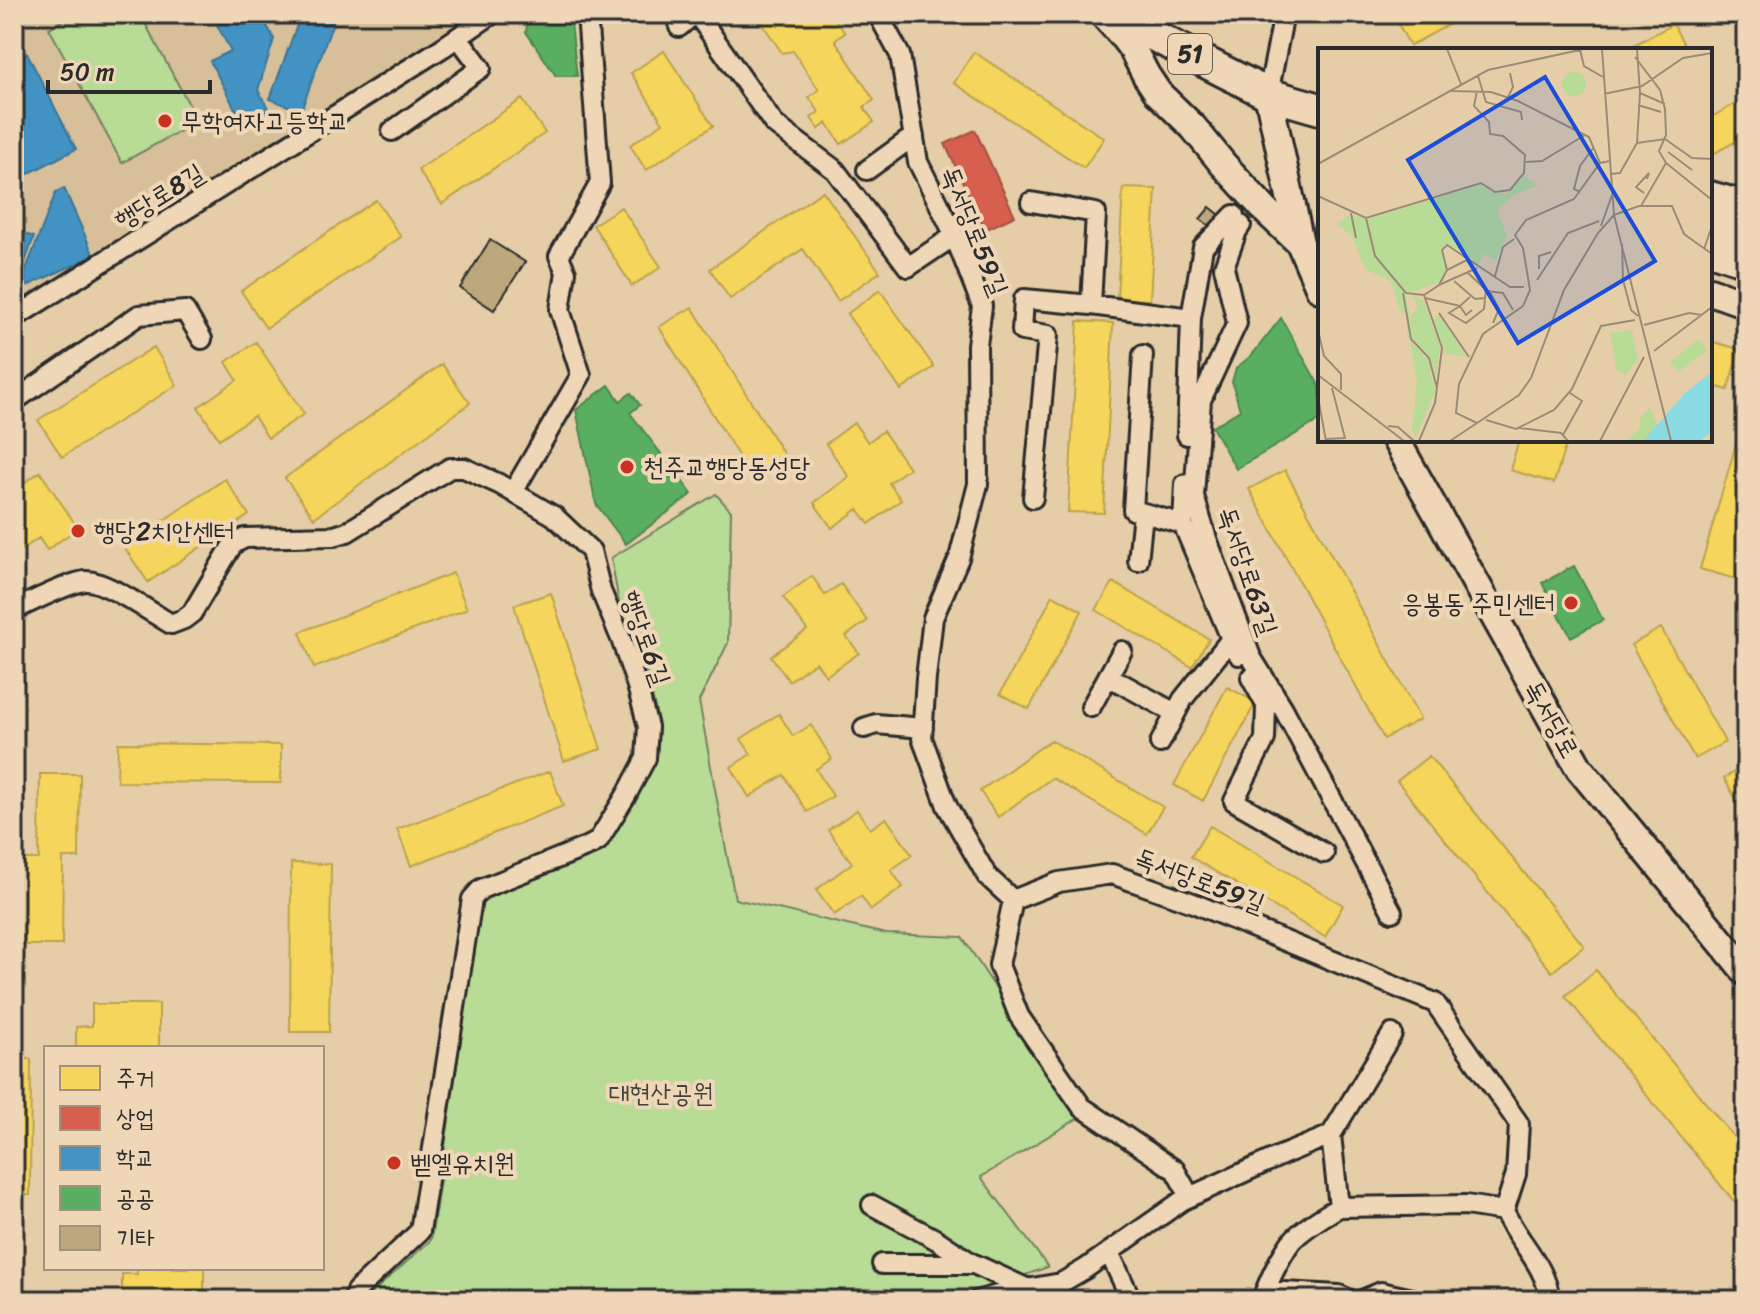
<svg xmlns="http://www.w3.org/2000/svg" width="1760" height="1314" font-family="Sriracha,'Poor Story',sans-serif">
	<rect width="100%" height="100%" fill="#e5cda8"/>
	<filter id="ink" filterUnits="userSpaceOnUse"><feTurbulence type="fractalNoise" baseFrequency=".0125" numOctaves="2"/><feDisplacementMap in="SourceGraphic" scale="16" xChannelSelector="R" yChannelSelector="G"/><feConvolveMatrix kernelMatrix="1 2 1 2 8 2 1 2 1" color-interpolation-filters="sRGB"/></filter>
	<g filter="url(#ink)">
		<path fill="#d6bf99" d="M14,14h470l-470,303z"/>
		<path fill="#b8db95" stroke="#728360" stroke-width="2" d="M76,14h64l58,107 -76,42 -73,-135z
			M716,494l15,17 -3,132 -29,58 36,198 151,35 76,3 118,180 -99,60 67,90 -62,22 -74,11h-548l67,-60 50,-336 7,-9 121,-59 48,-78 2,-33 -12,-51 -28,-71 -8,-45z"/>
		<path fill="#f6d55c" stroke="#b9a24d" stroke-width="2" d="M763,14h69l13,19 -10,7 39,60 -10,7 10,15 -33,22 -14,-21 -8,6 -8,-11 8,-6 -10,-15 10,-7 -26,-39 -11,2 -24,-36z
			M1398,14h70l-58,32 -16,-30z
			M1673,24l14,26h-62z
			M664,51l49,75 -67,44 -16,-25 33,-22 -32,-50z
			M974,52l130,86 -20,30 -130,-85z
			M1746,98v38l-33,18 -3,-5v-31z
			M522,99l23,34 -103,71 -24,-34z
			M1123,188l33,1 -6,111 -33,-1z
			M823,191l57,81 -42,29 -35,-52 -73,50 -20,-30z
			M376,200l25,37 -135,91 -25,-37z
			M621,207l40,60 -29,19 -39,-61z
			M880,290l54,77 -33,23 -54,-76z
			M692,307l94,151 -34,20 -93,-151z
			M1078,321l35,2 -9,190 -36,-1z
			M1710,341l29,8 -11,41 -18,-5z
			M256,342l48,72 -36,24 -14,-22 -35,23 -21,-32 39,-27 -11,-18z
			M154,347l23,38 -115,72 -24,-37z
			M442,364l28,39 -156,115 -29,-40z
			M1746,409v134l-10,36 -36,-10z
			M854,423l14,19 15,-11 26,37 -20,15 12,17 -32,24 -11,-15 -26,19 -18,-25 35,-26 -23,-33z
			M1519,440h48l-13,43 -44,-13z
			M1285,470l135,249 -36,20 -135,-250z
			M40,472l38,56 -31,22 -8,-12 -25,17v-42l5,-4 -5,-7v-12z
			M225,479l24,36 -101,67 -24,-35z
			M453,573l14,36 -153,59 -14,-36z
			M812,576l13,19 16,-11 26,37 -21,15 13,17 -33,23 -10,-14 -27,19 -18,-25 36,-26 -24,-33z
			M1113,582l96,57 -17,28 -96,-57z
			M551,593l50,156 -37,12 -50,-156z
			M1053,595l29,16 -53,98 -29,-15z
			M1661,628l64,114 -30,17 -64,-114z
			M1227,687l29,15 -53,99 -29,-16z
			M779,714l14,22 18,-11 21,34 -16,10 17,27 -26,16 -23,-37 -35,22 -18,-30 20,-13 -10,-15z
			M1051,740l112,67 -16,27 -95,-56 -54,39 -18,-26z
			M118,743l163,2v38l-164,-1z
			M1429,756l155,190 -32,26 -155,-191z
			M1746,765v52l-22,-39z
			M550,771l13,35 -152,60 -14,-37z
			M40,774h40l-1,84h-16l-1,87h-39l1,-86h15z
			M857,810l13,19 16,-11 26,37 -21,15 12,17 -32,23 -10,-14 -27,19 -18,-25 36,-27 -24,-33z
			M1210,826l133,79 -18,32 -134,-80z
			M291,863l40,1 -2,168h-39z
			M1596,970l150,182v64l-181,-220z
			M92,1004h67v44h-83v-21l16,-1z
			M14,1059h17l-1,136h-16z
			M137,1268h67v32h-82v-26h15z"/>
		<path fill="#d6604d" stroke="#a35043" stroke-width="2" d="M975,130l40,86 -30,14 -40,-86z"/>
		<path fill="#4393c3" stroke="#3c7495" stroke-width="2" d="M215,14h46l13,25 -16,51 11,20 -26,14 -33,-63 21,-10 -13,-24z
			M301,14h35l-35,97 -31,-12z
			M27,53l49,96 -62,32v-121z
			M64,188l30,68 -76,34 38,-98z
			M14,230l20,7 -13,36 -7,-3z"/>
		<path fill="#5aae61" stroke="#4c8751" stroke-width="2" d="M528,14h42l7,62h-21l-30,-44z
			M1281,318l39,69v33l-84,49 -24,-42 28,-17 -8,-28 4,-14 15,-12z
			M609,385l11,16 11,-8 9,12 -10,8 62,81 -66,50 -30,-40 -20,-94z
			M1574,566l29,54 -32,17 -29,-54z"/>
		<path fill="#bda77d" stroke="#2b2b2b" stroke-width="2" d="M1210,207l10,8 -9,12 -11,-8z
			M490,240l35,22 -31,48 -34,-22z"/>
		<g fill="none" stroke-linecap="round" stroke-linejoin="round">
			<defs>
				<path id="street" d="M697,14l77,110 61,46 73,97 46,-31
					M878,14l22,41 18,107 35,70 29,74 -5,39 1,139 -19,74 -26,60 -7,60 -4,60 25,68 40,70 26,24 46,-18 53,-8 81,29 242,100 84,121 -3,50 -12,37c14,31 42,54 46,89
					M679,27l15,-13
					M1268,94l16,-80
					M392,131l89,-63 -23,-31
					M867,170l47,-34
					M1031,202l65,11 -5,92
					M1241,225l-4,6 -13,36 13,56 -36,77 -7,96 13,43 44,118 32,51 109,204
					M14,318l428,-270 50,-34
					M1143,355l-10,155 50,14
					M14,401l125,-86 46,-4 17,28
					M1187,435l4,-117 12,-71 31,-32
					M1185,484l-2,40 48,115 8,16
					M513,492l68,-117 -21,-65 6,-38 -7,-16 41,-73 -13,-169
					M1033,498l15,-163 -26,-4 2,-32 67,6 100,13
					M1138,561l5,-48
					M14,610c17,-8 54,-27 71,-29 18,-2 69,33 86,43l13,-5 8,-6 41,-69 12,-6 89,-2 13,-4 103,-64h14l35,16 55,32 37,35 10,40 20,48 16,47 11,41 -2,31 -19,36 -29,47 -7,4 -110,44 -9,10 -52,332 -64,60 -2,9
					M1108,676l67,37
					M1251,678l15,27 -1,34 -31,62 90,52
					M1091,707l31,-56
					M864,728l12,-4 47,4
					M1160,743l23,-44 48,-60
					M1013,900l-14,65 20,51 63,91 93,63 15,27
					M1331,1135l8,72
					M872,1205l65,35 36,24
					M1109,1252l20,43 -1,5
					M882,1264h92l54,25
					M1265,1291l74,4 12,5
					M979,1300l30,-8 52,-9 24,-14 98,-69 99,-45 49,-20 61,-101
					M1262,1300c6,-18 18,-43 29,-58 11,-13 33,-26 48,-35l127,-2 38,6
					M1362,1300l19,-8 36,8"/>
				<path id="secondary" d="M1103,14l18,20 12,16 13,25 12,18 35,34 30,37 44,48 33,31
					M1268,94l32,149 20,46
					M1710,195l36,10
					M1710,291l36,13
					M1396,440l183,328 167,204"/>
				<path id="primary" d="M1111,14l157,80 52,15
					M1710,219l36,10
					M1710,249l36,12"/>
			</defs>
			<use href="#street" stroke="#2b2b2b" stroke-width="24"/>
			<use href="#secondary" stroke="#2b2b2b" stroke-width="32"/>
			<use href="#primary" stroke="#2b2b2b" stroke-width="36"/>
			<use href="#street" stroke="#eed6b6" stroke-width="18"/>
			<use href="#secondary" stroke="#eed6b6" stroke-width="26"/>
			<use href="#primary" stroke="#eed6b6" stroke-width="30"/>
		</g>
	</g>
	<g fill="#c8321e" stroke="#eed6b6" stroke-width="3">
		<circle cx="165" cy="121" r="8"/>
		<circle cx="627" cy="467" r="8"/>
		<circle cx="78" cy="531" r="8"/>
		<circle cx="1571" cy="603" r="8"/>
		<circle cx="394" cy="1163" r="8"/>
	</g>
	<g text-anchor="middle" stroke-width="8" stroke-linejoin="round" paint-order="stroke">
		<rect fill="#eed6b6" stroke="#665e55" stroke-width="2" x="1168" y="34" width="44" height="40" rx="6"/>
		<g font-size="24" font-weight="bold" fill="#2b2b2b">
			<text x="1190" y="62">51</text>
		</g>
		<g font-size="26" fill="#2b2b2b" stroke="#eed6b6" text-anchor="start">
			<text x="181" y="130">무학여자고등학교</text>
			<text x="643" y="476">천주교행당동성당</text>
			<text x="94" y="540">행당2치안센터</text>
			<text x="1555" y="612" text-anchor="end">응봉동 주민센터</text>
			<text x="410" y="1172">벧엘유치원</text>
		</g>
		<g font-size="26" fill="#2b2b2b" stroke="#eed6b6">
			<text transform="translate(159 196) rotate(-32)" y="9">행당로8길</text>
			<text transform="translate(975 231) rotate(68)" y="9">독서당로59길</text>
			<text transform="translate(1248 571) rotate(71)" y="9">독서당로63길</text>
			<text transform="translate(646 638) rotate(70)" y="9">행당로6길</text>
			<text transform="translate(1552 719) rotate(61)" y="9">독서당로</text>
			<text transform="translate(1200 880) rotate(21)" y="9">독서당로59길</text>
		</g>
		<g font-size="26" fill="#40453b" stroke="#eed6b6">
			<text x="661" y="1102">대현산공원</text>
		</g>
	</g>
	<g transform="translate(1318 48)">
		<rect width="394" height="394" fill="#e5cda8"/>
		<path d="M244 36a12 12 0 1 1 24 0a12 12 0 1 1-24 0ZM207,128l12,10 -22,8 -18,16 10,26 -11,24 -12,-6 -6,12 -14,-15 -19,-7 -4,6 5,20 -6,12 -34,12 4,24 8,-11 -6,-12 12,6 9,25 7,20 -4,32 -5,-17 -19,-24 -5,1v-23l-7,-4 -9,-30 -26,-12 -13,-33 -15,-12 12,-9 22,3 110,-34 13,9h13zM121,266l25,39 3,4 -24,-4 -9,-32zM314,282l6,31 -13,14 -9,-6 -6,-36zM380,291l9,11 -29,22 -8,-10zM92,292l18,20 7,31 -19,47 -4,-9 5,-47zM332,360l7,17 -14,16h-18l14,-11 2,-14z" fill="#b8db95"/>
		<path d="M394,324v59l-12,10h-57l43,-49z" fill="#8adbe4"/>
		<path fill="none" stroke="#9b8c76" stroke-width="2" d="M129,1l14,35M284,1l12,166 57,226M319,1l3,44 25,11M262,2l4,16 19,11M317,9l25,33 5,19 1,26 -7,16 7,12 -25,43M160,28l8,26 35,10 1,8M133,43l40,1 27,9 71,36 11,26M286,46l38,-8 41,-28 29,-5M190,49l5,-10 -3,-14M320,57l23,7M319,95l28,-4 27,19 20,1M350,104l24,18M208,114l16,-1 43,-26M348,115l46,37M0,116l170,-94 96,-21M293,126l9,-1 17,-30 3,-50M262,144l-6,-3 6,-23 14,-19M326,145l-8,-6 13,-14 -2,6M0,148l48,22 115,-35 14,9 15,-2 14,-17 1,-18 -22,-19 -13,-2 -1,-12 -15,-16 3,-15M33,165l5,25M296,167l25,-9h33l12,28 28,20M48,170l9,38 31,37 18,2 15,-10 8,-15 -5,-20 5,-5 63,42h14M283,178l11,-31M304,196l1,36 8,30 7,6M386,201l8,-23M221,221v-13l12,-4M129,222l22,-11M150,225l18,17M177,228l8,-29 11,-8M219,232l31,-47 31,-12M136,233l21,18 10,-1 1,-7M121,237l38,-17M171,242l10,19 -6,14M168,243l17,2 10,17M85,245l8,46 18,19 8,30M107,250l35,8 10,-9M154,262l-6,5 -6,-9 -11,7 17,10 18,-14 1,-11M121,265l30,44M326,277l45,-12 13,2M0,282l6,26 17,18v16M336,303l58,-44M0,327l86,66M0,349l8,44M168,372l30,9 38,-19 18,-21 29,-63 34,-6M159,375l-21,-10 3,-29 24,-50 40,-28 7,-16 -7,-42 -8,-13 11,-15 48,-21 26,-36 10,-2M70,378l10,1 16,14M201,380l42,5 7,8M245,387l19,-34 -12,-8M8,391l19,-1 -13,-50M101,393l16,-38 7,-55 -18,-53M132,393l69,-46 12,-17 33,-88 34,-57 16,-18M282,393l44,-84"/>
		<path fill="#1d4ed8" fill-opacity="0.15" stroke="#1d4ed8" stroke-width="4" d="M227,29l110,184 -137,82 -110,-183z"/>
		<rect width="394" height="394" fill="none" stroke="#2b2b2b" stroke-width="4"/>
	</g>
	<rect width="1760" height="1314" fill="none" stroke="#eed6b6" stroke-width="48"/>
	<rect x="24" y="24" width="1712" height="1266" fill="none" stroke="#2b2b2b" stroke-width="3" filter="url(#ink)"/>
	<rect x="44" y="1046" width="280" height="224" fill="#eed6b6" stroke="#a0927e" stroke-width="2"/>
	<rect x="60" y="1066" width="40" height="24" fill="#f6d55c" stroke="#a0927e" stroke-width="2"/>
	<text x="116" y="1086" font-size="24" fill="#2b2b2b">주거</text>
	<rect x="60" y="1106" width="40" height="24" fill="#d6604d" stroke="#a0927e" stroke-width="2"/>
	<text x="116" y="1126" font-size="24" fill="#2b2b2b">상업</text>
	<rect x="60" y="1146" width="40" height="24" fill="#4393c3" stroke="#a0927e" stroke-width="2"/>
	<text x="116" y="1166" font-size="24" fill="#2b2b2b">학교</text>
	<rect x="60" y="1186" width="40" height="24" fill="#5aae61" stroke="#a0927e" stroke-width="2"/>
	<text x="116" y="1206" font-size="24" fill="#2b2b2b">공공</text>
	<rect x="60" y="1226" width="40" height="24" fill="#bda77d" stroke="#a0927e" stroke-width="2"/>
	<text x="116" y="1246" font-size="24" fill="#2b2b2b">기타</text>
	<path d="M48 80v12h162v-12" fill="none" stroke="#2b2b2b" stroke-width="4"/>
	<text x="60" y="80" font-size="24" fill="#2b2b2b" stroke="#eed6b6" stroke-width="6" paint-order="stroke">50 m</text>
</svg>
